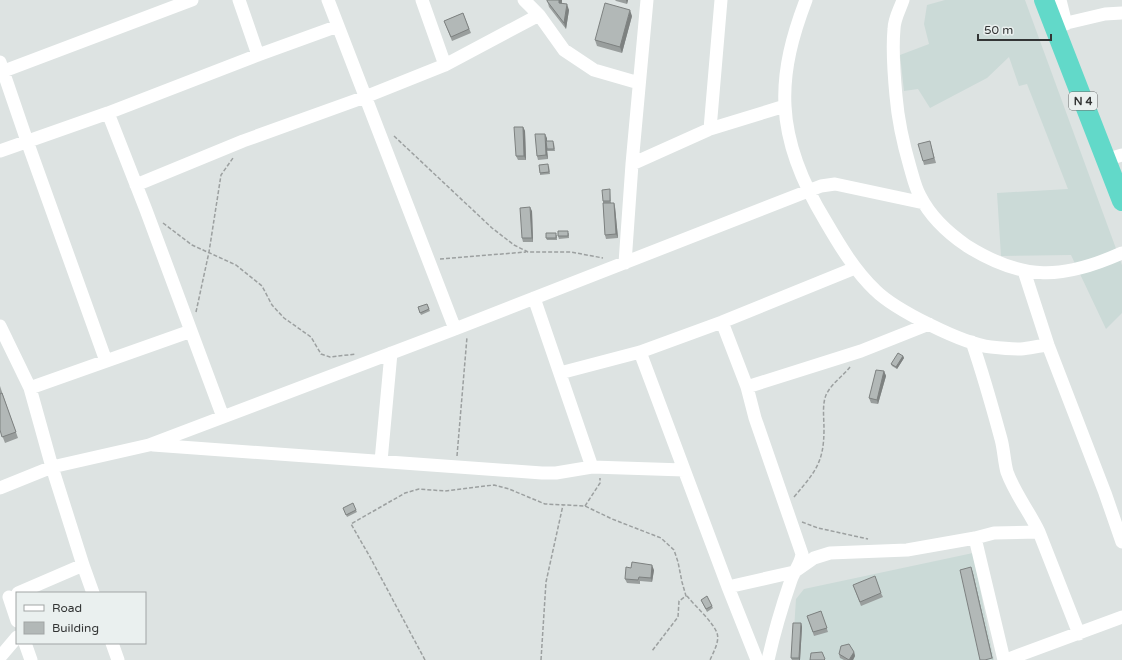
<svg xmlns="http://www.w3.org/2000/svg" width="1122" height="660" font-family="'Varela Round',sans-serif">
	<rect width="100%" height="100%" fill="#dde3e2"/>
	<path fill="#cbdad7" d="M945,0h80l97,265v48l-16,16 -35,-74 -70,1 -4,-63 71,-4 -41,-105 -8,2 -10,-29 -22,21 -57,30 -12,-19 -14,2 -4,-36 29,-11 -5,-20 3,-19z
		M973,553l21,107h-202l4,-61 8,-10z"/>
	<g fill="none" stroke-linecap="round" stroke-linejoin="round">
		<path stroke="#9ca0a0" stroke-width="1.5" stroke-dasharray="4 2" stroke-linecap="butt" d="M394,136l98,92 22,17 14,7h43l32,6
			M163,223l29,22 44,20 26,21 10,19 12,13 27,19 10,17 9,3 26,-3
			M440,259l86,-7
			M196,312l13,-60 12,-77 12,-17
			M457,456l10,-119
			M794,497c21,-25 30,-34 30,-68 0,-11 -2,-24 2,-34 5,-11 17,-19 24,-28
			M585,506l15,-23v-5
			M802,522l16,6 50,11
			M687,596c8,10 26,26 30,37 3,8 -4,20 -7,27
			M425,660l-55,-103 -19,-33 54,-31 14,-4 26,2 49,-6 15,4 36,15 40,2 27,13 49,19 13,12 4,12 4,20 4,14 -7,5 -1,16 -26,34
			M541,660l5,-78 17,-77"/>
		<path stroke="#fff" stroke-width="13" d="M239,0l19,55
			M328,0l127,329
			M422,0l23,65
			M524,0l15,15 25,35 30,20 45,13
			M806,0c-13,34 -23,69 -21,106 2,42 19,80 41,116 14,24 29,49 49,68 20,20 88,54 116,57 9,1 20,2 30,2 9,-1 18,-3 27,-4
			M903,0c-3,9 -9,19 -9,29 -2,21 0,46 2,67 2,24 7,47 14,71 3,10 5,20 10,29 10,20 28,37 47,50 56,35 95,34 155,7
			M1060,0l6,24
			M1054,26l51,-12 17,-1
			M0,62l27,79 79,220
			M4,71l188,-71
			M108,113l38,97 77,207
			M710,129l11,-129
			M0,151l108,-38 150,-58 80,-29
			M1105,160l17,-5
			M632,164l78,-35 75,-23
			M136,185l107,-44 122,-44 80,-32 94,-50
			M625,263l7,-99 15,-164
			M1024,271l24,74 57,148 17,49
			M534,298l58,169
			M722,322l25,65 8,31 47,136c-1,10 -8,17 -11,26 -9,26 -17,53 -23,80
			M0,326l30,62 22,79 31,98 10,28
			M972,342c11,32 20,64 29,97 3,11 3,22 6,33 8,22 22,39 32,60l40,102
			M640,352l88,235 29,73
			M560,373l80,-21 82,-30 133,-54
			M747,387l114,-36 68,-27
			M30,388l161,-57
			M153,445l389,28h14l36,-6 92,3
			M381,461l10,-108
			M0,488l52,-21 97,-22 306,-116 366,-143 14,-2 89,19
			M975,538l29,122
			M728,587l66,-15 20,-14 16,-5 77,-3 68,-12 19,-5 45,-1
			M18,593l65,-28
			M9,597l8,24
			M25,643l6,17
			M112,643l6,17
			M0,657l17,-20
			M1006,660l116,-43"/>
		<path stroke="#62d9c9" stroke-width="20" d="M1044,0l78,201"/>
	</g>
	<path fill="#999e9d" d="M547,0h15v4l7,6 -3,19 -17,-22z
		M615,0h13l-1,4 -11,-3z
		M463,13l8,20 -19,8 -8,-20z
		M632,16l-10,37 -25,-7 -2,-6z
		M523,127l2,4 1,29h-8l-2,-4z
		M547,138v3l7,2 1,8h-8l1,8 -10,1 -1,-4z
		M931,145l5,18 -12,2 -1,-4z
		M549,166l1,8 -10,1v-2z
		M610,189v2l1,12h3l1,4 3,31 -12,1 -1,-4 -2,-32v-2z
		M532,211l1,31h-10l-1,-4z
		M569,233v5l-10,1 -1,-3z
		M557,235v5h-10l-1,-2z
		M427,304l3,7 -9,4 -3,-8z
		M903,356l1,2 -7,11 -5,-3 -1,-2z
		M884,371l2,5 -8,28 -7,-1 -2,-5z
		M0,386l3,9 15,43 -13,5 -5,-13z
		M344,510h12l1,2 -10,5z
		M654,570l-2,12 -12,-1v3l-13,-1 -2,-4z
		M853,585l28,8 2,4 -22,9z
		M701,600l11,6 1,2 -6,4z
		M821,611l7,21 -14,4 -7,-20z
		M801,623l1,4 -2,33h-8l-1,-2z
		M854,652l1,4 -2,4h-9l-4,-2 -1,-4z"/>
	<path fill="#7d8180" d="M559,0h3l-1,10 -2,-7z
		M626,0h2l-1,4z
		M567,4l2,6 -3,19 -2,-6z
		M630,10l2,6 -10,37 -2,-6z
		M523,127l2,4 1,29 -2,-4z
		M545,134l2,4v11l1,10 -2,-4z
		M614,203l1,4 3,31 -2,-4z
		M530,207l2,4 1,31 -1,-4z
		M903,356l1,2 -7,11 -1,-2z
		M884,371l2,5 -8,28 -1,-4z
		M652,565l2,5 -2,12 -1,-4z
		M971,567l2,6 20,87 -1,-2z
		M801,623l1,4 -2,33h-1v-2z
		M854,652l1,4 -2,4h-4z"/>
	<path fill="#b2b8b7" stroke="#7d8180" d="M547,0h12v3l8,1 -3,19 -17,-22z
		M605,3l25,7 -10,37 -25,-7z
		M463,13l6,16 -18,8 -7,-16z
		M514,127h9l1,29h-8z
		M535,134h10l1,21 -9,1z
		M546,141h7l1,8h-7z
		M930,141l4,17 -11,3 -5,-17z
		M548,164l1,8 -9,1 -1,-8z
		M610,189v12h-7l-1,-11z
		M603,203h11l2,31 -11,1z
		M530,207l2,31h-10l-2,-30z
		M558,231h10v5h-10z
		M546,233h10v5h-10z
		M427,304l2,5 -9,4 -2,-6z
		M898,353l5,3 -7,11 -5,-3z
		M876,370l8,1 -7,29 -8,-2z
		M2,393l14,39 -14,5 -2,-7v-36z
		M353,503l3,7 -10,5 -3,-7z
		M632,562l20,3 -1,13 -12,-1 -1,3 -13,-1 1,-12 5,1z
		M971,567l21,91 -7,2h-5l-20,-90z
		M875,576l6,17 -21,9 -7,-17z
		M707,596l5,10 -6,3 -5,-9z
		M821,611l6,17 -14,4 -6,-16z
		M793,623h8l-2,35h-8z
		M849,644l5,8 -5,8 -10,-6 2,-8z
		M822,652l3,7 -1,1h-14l1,-7z"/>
	<g text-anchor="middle" stroke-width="3.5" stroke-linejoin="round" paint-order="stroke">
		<rect fill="#eaf0ef" stroke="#6a6d6d" stroke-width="1" x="1069" y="92" width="28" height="18" rx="3"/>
		<g font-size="11" font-weight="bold" fill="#333535">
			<text x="1083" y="105">N 4</text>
		</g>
	</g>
	<rect x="16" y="592" width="130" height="52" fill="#eaf0ef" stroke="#a1a5a5"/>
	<rect x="24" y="605" width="20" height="6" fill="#ffffff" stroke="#a1a5a5"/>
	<text x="52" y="612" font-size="12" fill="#333535">Road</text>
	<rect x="24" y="622" width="20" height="12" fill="#b2b8b7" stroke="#a1a5a5"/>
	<text x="52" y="632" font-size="12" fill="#333535">Building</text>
	<path d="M978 34v6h73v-6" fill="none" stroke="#333535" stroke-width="2"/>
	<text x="984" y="34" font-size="12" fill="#333535" stroke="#eaf0ef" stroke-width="3" paint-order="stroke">50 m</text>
</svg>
